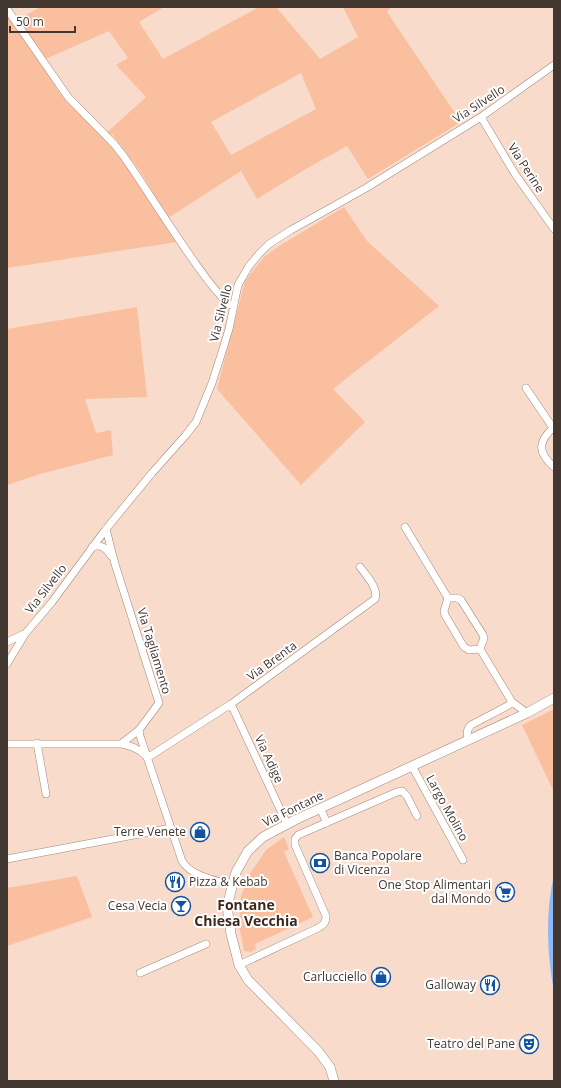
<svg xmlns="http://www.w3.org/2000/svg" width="561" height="1088" font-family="'Open Sans',sans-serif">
	<rect width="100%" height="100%" fill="#f8dbcb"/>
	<path fill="#fabf9f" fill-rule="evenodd" d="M7,7h3l8,13 22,-13h124l-25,15 24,37 96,-52h17l44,52 38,-22 -15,-30h48l-4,5 74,110 -93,57 -21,-33 -43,24 -47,29 -16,-28 -73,47 -28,-47 -28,-37 -7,6c29,31 47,69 72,102l-170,26zM109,31l19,27 -12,7 30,32 -43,39 -37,-35 -9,-12 -16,-28zM301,73l15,36 -85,46 -20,-33z
		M344,207l23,34 72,65 -106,83 32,33 -64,63 -84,-96 28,-108 19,-24 15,-11z
		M137,307l10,90 -62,2 11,34 15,-3 2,25 -73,19 -33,11v-156z
		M554,709v83l-32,-67z
		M284,837l5,12 -5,3 29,65 -58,27 1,5 -5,3 -7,-1 -5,-26 2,-29 8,-21 17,-25z
		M77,876l15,41 -85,29v-58z"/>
	<path fill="#8cbaf9" d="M554,875v117c-7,-38 -9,-79 0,-117z"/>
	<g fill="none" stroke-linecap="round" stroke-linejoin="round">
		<defs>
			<path id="minor" d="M7,9l61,88 46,47 8,10c17,22 93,148 111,152
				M481,117l34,57 39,55
				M526,388l27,40
				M554,427c-17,15 -16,26 0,40
				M405,527l43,71
				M92,547c10,-3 14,1 19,9
				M448,598h9l4,2 22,35 1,3 -4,11 -11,1 -5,-3 -19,-32 -1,-4z
				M7,642l17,-8
				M7,664l18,-30 27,-32 54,-73 46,-56 33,-37 11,-14 16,-39 10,-31 7,-23 9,-44 11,-19 10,-12 10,-10 22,-14 75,-42 115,-71 73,-52
				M512,702l15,11
				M231,704l56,120
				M139,730l1,6 42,125c10,16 33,19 50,24
				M469,740c-3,-6 -2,-11 2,-15l38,-20 3,-3 -32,-53
				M37,743l9,51
				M7,744h114l18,-14 20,-27 -44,-139 -9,-35
				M121,744c10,2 17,4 25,12
				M147,758l84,-54 144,-105c4,-10 -9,-24 -15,-32
				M412,766l51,94
				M320,808l7,15
				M7,859l164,-31
				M239,965l77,-36c7,-4 10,-5 10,-13l-31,-71v-6l3,-4 99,-43 5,-1 5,5 10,20
				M140,973l66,-29"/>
			<path id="tertiary" d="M334,1081l-4,-14 -12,-16 -70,-71 -9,-15 -8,-31 -4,-28 9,-34 12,-21 15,-14 32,-17 232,-107 27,-15"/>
		</defs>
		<use href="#minor" stroke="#a3897a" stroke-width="8"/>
		<use href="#tertiary" stroke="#a3897a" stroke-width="10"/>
		<use href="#minor" stroke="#fff" stroke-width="7"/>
		<use href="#tertiary" stroke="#fff" stroke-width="9"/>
	</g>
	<defs>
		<symbol id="shop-ring" viewBox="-11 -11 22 22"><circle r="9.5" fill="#fff" stroke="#1153a3" stroke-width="1.5"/><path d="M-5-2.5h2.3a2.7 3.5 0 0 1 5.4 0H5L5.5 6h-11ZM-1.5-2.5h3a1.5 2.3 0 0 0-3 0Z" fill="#1153a3"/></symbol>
		<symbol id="bank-ring" viewBox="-11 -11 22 22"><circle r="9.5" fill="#fff" stroke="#1153a3" stroke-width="1.5"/><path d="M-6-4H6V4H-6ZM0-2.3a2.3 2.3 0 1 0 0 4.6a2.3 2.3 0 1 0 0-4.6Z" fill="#1153a3"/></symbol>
		<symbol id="restaurant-ring" viewBox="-11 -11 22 22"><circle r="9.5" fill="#fff" stroke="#1153a3" stroke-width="1.5"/><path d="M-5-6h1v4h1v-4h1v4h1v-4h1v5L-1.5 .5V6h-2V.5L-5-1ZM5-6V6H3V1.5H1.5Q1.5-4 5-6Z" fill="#1153a3"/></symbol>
		<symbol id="supermarket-ring" viewBox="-11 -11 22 22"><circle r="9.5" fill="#fff" stroke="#1153a3" stroke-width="1.5"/><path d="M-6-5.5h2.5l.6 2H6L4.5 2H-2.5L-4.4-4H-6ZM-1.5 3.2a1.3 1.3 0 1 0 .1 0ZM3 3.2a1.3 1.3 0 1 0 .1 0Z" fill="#1153a3"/></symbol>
		<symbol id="bar-ring" viewBox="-11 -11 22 22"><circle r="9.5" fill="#fff" stroke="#1153a3" stroke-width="1.5"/><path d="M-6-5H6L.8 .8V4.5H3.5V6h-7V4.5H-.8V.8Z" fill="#1153a3"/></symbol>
		<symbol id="theatre-ring" viewBox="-11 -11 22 22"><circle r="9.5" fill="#fff" stroke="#1153a3" stroke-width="1.5"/><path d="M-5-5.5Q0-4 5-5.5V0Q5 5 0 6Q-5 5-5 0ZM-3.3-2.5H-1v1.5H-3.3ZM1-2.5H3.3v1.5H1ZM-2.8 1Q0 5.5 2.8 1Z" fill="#1153a3"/></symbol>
	</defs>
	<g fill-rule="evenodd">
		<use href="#shop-ring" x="189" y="821" width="22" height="22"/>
		<use href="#bank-ring" x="309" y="852" width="22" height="22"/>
		<use href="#restaurant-ring" x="164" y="871" width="22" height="22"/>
		<use href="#supermarket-ring" x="494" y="881" width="22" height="22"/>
		<use href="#bar-ring" x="170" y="895" width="22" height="22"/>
		<use href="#shop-ring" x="370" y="966" width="22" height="22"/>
		<use href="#restaurant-ring" x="479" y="974" width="22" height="22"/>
		<use href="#theatre-ring" x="518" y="1033" width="22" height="22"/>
	</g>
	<g text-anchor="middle" stroke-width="4" stroke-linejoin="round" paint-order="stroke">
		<g font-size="12" fill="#433731" stroke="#fff">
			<text transform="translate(479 104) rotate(-33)" y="4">Via Silvello</text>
			<text transform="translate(526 168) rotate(57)" y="4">Via Perine</text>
			<text transform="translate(221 313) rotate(-76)" y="4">Via Silvello</text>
			<text transform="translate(46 589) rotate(-52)" y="4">Via Silvello</text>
			<text transform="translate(154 651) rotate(73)" y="4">Via Tagliamento</text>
			<text transform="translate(272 661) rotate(-36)" y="4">Via Brenta</text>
			<text transform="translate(269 759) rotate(65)" y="4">Via Adige</text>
			<text transform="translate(447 808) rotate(61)" y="4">Largo Molino</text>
			<text transform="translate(293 809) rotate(-26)" y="4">Via Fontane</text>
		</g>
		<g font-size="12" fill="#433731" stroke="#fff" text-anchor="end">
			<text x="186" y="836">Terre Venete</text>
			<text x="334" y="860" text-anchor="start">Banca Popolare<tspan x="334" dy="14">di Vicenza</tspan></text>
			<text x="189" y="886" text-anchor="start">Pizza &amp; Kebab</text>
			<text x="491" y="889">One Stop Alimentari<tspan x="491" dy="14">dal Mondo</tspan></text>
			<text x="167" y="910">Cesa Vecia</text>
			<text x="367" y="981">Carlucciello</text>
			<text x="476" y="989">Galloway</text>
			<text x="515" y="1048">Teatro del Pane</text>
		</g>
		<g font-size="14" font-weight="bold" fill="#3e281c" stroke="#fff">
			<text x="246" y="910">Fontane<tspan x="246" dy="16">Chiesa Vecchia</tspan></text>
		</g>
	</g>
	<rect width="561" height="1088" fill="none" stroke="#433731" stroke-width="16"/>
	<path d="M10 26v6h65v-6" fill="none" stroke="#433731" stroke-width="2"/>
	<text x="16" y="26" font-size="12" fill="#433731" stroke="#ffffff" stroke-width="3" paint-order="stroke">50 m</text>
</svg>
